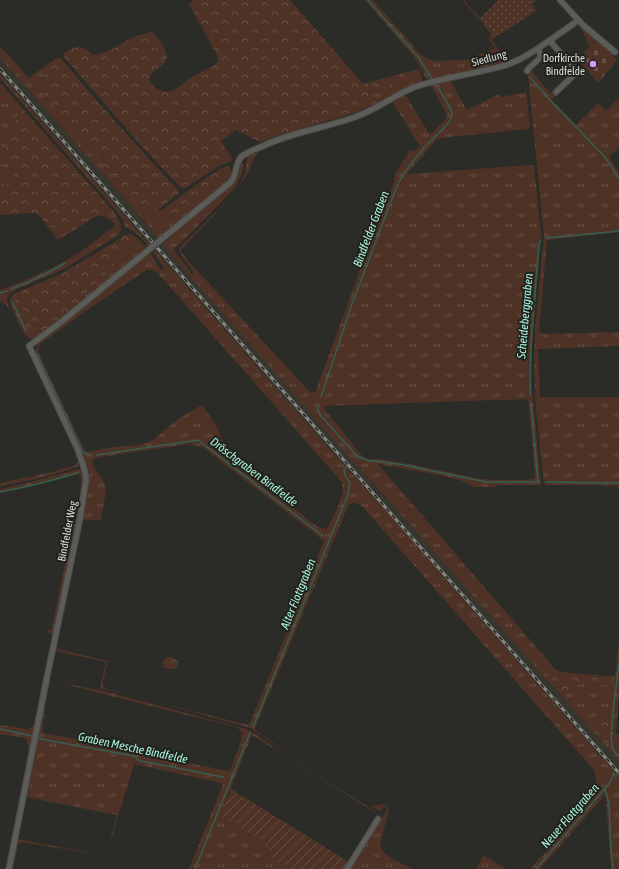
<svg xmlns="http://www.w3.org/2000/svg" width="619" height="869" font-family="'Asap Condensed',sans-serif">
	<defs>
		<pattern id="grass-tufts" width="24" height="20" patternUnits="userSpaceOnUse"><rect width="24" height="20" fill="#4f3226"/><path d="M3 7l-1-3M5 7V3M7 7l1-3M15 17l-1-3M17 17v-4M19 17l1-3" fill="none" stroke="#684f45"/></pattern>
		<pattern id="forest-crowns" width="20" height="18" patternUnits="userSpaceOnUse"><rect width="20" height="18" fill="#4f3226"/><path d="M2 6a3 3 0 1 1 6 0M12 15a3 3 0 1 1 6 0" fill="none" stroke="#684f45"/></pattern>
		<pattern id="cemetery-stones" width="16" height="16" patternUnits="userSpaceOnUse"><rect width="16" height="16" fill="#4f3226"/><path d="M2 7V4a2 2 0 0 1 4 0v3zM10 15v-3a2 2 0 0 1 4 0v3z" fill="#684f45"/></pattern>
		<pattern id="park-dots" width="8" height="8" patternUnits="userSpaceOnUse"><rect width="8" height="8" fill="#4f3226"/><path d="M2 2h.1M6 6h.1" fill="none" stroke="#684f45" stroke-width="1.8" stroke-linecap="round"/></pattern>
		<pattern id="garden-furrows" width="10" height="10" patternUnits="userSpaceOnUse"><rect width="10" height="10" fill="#4f3226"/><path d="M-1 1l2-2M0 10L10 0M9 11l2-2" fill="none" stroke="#684f45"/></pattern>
	</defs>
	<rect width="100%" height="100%" fill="#2b2b28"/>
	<path fill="#36362f" d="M0,58l148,167 10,14 128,146 94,107 35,38 188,212 16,20v15l-152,-173 -61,-71 -75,-82 -331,-377z"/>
	<path fill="url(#grass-tufts)" fill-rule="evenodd" d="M365,0h8l49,56 12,5 32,-1 29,-12 -6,-9 2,-5 -8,-11 -21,-23h2l32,36 -5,3 17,22 -79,20c-7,-5 -9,-16 -14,-23z
		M579,24l19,16 -9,6z
		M0,46l29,32 16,-12 -1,6 1,27 103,110 10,1 2,2 -6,4 2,7 17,-9 8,1 27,-16 -37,30h-1l-3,1 1,1 -10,8 -10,-14 -148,-167z
		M419,69l3,10 -1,4 -23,9 -19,10 -16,-18 11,-3 -2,5 19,-4 -2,-5z
		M530,69l20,24 1,-1 4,4 -3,4 24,25 22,-22 8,8 12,-12 1,1v47l-10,10 10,15v60l-72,8 -8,91 5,3 75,-2v14l-81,3 2,48h79v91l-3,-2 -18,-1h-54l-9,-87 -1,-34 1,-34 9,-94 -16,-160z
		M0,74l331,377 75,82 61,71 152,173v92h-8l-1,-10 -4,-62 -1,-2 -65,74h-10l15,-16 50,-61c2,-7 2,-15 -1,-22l-226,-257c-6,-7 -12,-16 -20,-7l-93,222v2l30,21 27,17 -39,-24 -22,-16 -95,-26 93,23 75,-184 -122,-94 -12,-3 -89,13c-6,1 -10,2 -8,9l12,18 1,7 -5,29h-18l-9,35 -17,86v8l51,12 -5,21v4l2,2 23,7 -28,-7 6,-26 -50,-11 -3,11 -1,-1 5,-17v-3l28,-141 4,-28 -55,-117v-4h1l3,-6 -2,-1 2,-2 104,-84 1,1 8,-6 9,17h3l1,-1 -1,-2c-10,-16 -20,-32 -38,-40l-2,-7 -10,-13 -113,-129zM146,270c8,-2 11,4 17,9l178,202c1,4 2,6 2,10 -1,7 -12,34 -17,38l-6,-1 -9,-6 -60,-47c-8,-4 -17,-9 -22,-17 -6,-8 -7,-20 -11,-29 -5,-9 -11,-16 -16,-24l-24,14 -25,21 -7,3 -14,3 -19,1 -25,5 -4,-3 -46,-97v-3l3,-6 9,-6 40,-29z
		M450,80l17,30 32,-16 1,4 5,-2 20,-3v-5l1,2 4,38 -1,1 -89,9 -4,2 -29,34 125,-9 1,1h1l7,68 -7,83 -3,43v18l10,107h-41l-7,2h-19l-14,-7 -16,-4 -66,-12 177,205 -5,2 -3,7 2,4 -134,-152 -66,-73 -187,-213 12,-10v-2l59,-50c6,-7 5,-13 8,-21h1c3,11 -3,20 -9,29l-54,55 -5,3v2l18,24 2,-2 -13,-17 -2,-5 2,-4 48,-47 -48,51 1,3 7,9 121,130 5,1 54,-148 25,-63 1,-8 15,-24 4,1 4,-2 2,-3 -29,-46 14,-6 25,41 16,-16 1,-5 -16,-28 -10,2zM528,399l4,40 3,38 -2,2 -8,1h-29l-15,-1 -72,-15 -29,-5h-12l-5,-2 -38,-47 -2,-4z
		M0,83l22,25 -4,6 -13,52 10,6 1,14 -16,-3z
		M360,118l-86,26 -11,5 -7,5 -4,8 -3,9 -11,18 7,-16 2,-16 2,-3 26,-12z
		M114,212c4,8 11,14 4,23l-54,34 -49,21c-12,7 -8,13 -4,24 -3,-6 -4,-11 -11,-13v-11c24,-9 48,-19 70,-32 17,-9 30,-22 45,-32v-2c-6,-6 -11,-8 -19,-8l13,-2z
		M52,225l9,2 5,4 5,1 -13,8 -10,-13z
		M139,240l7,7 -10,9 1,1 -55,45 1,-5 6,-8z
		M16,293l-1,4 5,13 6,1 5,5v14l14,2c-3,3 -7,7 -11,7 -11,2 -19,-25 -23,-33 -2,-6 0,-10 5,-13z
		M75,450l5,12 -3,5c-25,9 -51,14 -77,19v-3l52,-11 24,-7 2,-5z
		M78,469l4,2 2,5 -2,22 -25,119 -1,1 -1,6h1l-2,12 -4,-3 -7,-1h3l6,-4 19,-95c7,-18 10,-37 10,-57l-2,-2 -79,19v-4l39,-9z
		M619,642v53l-3,38 -15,-9 -8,3 -2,3 -28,-33 3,-2 2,-9c15,-6 30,1 46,-1z
		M43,676l2,2 -9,48h-2l-1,6h1l-1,7 -1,1 -1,5 1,1 -24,123h-3l20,-100 4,-23 -2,-5 -2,-3 -25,-4v-9l27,4 3,-1 4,-3z
		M49,680h2l-1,2 -5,25 -3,26 88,16 27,9 42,7 29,6 3,-3c2,-7 14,-31 10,-37 -1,-1 -4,-4 -5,-4l-82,-20 -93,-24 39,7 146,39 11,6 24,18 94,58 2,5 -1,-3 -124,-78 -32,80 51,33 -4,7 23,14h-101l34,-85 -2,-1 -87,-19 -28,92 -84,-14 -4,3 -5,24h-2l4,-20h1l1,-6 -1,-1 3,-12h1l-2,9 88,17 11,-41 -91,-18 -4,22h-1l16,-78 -1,-1z
		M603,742l9,2 7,8v10z
		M384,804l5,4v2l-9,34c2,13 22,19 33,25h-64l39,-61 -4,-2 -4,5 -10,-6 4,1z
		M483,856h2l21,13h-29l-1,-1z"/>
	<path fill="url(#forest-crowns)" d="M195,0h95l89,102 -21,10 -65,19 -33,11 -24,-12 -15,11 12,19 -14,6 -35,23 -6,-4 -34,-36 -81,-93v-2c13,-9 19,-10 30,1 15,-1 26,-11 39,-17 6,-3 12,-4 19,-6 5,3 9,8 12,14 2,3 4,8 4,11 0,11 -23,14 -16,26 3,5 11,9 16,9 9,-1 17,-10 24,-15 4,-2 9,-4 14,-7 4,-2 10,-4 12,-8 2,-3 0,-6 -1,-9l-26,-47 -1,-2 2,-2z
		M59,57l2,1 29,35 52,58 36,39 1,3 -21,17 -10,-1 -15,-11 -51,-58 -37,-41 -1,-27 1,-6z
		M389,77c4,8 0,11 -6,16 -5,-1 -8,-2 -11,-7l2,-5z
		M22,108l92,104 -5,2 -13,2 -25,16c-10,-2 -11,-9 -23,-5l-8,-11 -6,-3 -34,2v-32l16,3 -1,-14 -10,-6 -3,-5 16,-47z
		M228,166l4,5 -2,9 -22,19 -27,16 -8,-1 -17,9h-2l-1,-4 2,-4 41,-30 24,-16z
		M130,234l9,6 -50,49 -6,8 -1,5 -37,30 -7,2h-5l-2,-4v-14l-5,-5 -9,-2c-3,-5 -3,-10 -1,-16l45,-19 57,-34 5,-4z
		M167,657c4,0 9,1 11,5v4l-4,3h-5l-6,-2v-6z
		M555,669l6,3 45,4 9,-1 -1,10c-15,2 -31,-5 -46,1 0,5 0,8 -5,11l-14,-15 -2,-4 3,-7z
		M611,714l-2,16 10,5v17l-7,-8 -9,-2 -12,-12 2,-3 8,-3 -1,-3 6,-6z"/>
	<path fill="url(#cemetery-stones)" d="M598,40l19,20 -19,23 -20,-23 10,-12z"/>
	<path fill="url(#park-dots)" d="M499,0h38l-5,4 4,7 -32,21 -8,4 -16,-18z"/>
	<path fill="url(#garden-furrows)" d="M231,789l118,73 -4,7h-55l-23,-14 4,-7 -51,-33z"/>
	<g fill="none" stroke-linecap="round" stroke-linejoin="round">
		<path stroke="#345f51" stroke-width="1.5" d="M368,0l51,58 13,21
			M530,77l20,23 54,56 15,22
			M546,238l73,-7
			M11,289c19,-7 36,-15 54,-26
			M0,293l7,-2
			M12,301l14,30
			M37,354l46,98 7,3
			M530,394l1,-50 7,-88 1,-12 2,-4
			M321,397l31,-93 45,-118c10,-20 29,-41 45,-56 3,-4 10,-9 10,-15 0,-6 -12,-24 -16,-30
			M531,403l7,79
			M318,406v5l3,5 37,41
			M97,455l101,-15 125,96
			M357,458l3,-1 9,4h6l29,4 82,17h54
			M546,482l73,1
			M0,492c26,-5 53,-11 79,-20
			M619,663l-6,48 -2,26 1,8 1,5 6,6
			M253,727l94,-230 3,-13 -1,-2 -4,-7 -1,-5 2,-3
			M0,729l32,7
			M38,738l8,2 88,16 4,4 3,1 82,16
			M605,789l4,15 2,45 2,20
			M195,869l55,-136
			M536,869l73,-85 5,-11"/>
		<defs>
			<path id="street" d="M560,0l23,25 32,27
				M550,40l5,7 20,22v5l-19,18
				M527,71l2,-3 12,-11 -3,-9
				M169,233l62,-51c6,-8 4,-18 10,-25 6,-5 15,-8 22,-11 29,-14 62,-18 92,-29 21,-7 39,-22 60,-30 29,-10 61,-13 91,-22 18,-6 34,-18 50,-29 7,-5 15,-10 22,-16
				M9,869l38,-192 33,-158 6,-39c0,-10 -5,-20 -8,-30l-49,-104 32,-24 79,-65
				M347,869l31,-50"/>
		</defs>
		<use href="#street" stroke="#494946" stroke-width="7"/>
		<use href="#street" stroke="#5b5b58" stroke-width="5"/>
		<defs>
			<path id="rail" d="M0,69l619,704"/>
		</defs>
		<use href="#rail" stroke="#878785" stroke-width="3"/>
		<use href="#rail" stroke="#21211e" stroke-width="1.5" stroke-dasharray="4.5" stroke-linecap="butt"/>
		<defs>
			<path id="street-bridge" d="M140,257l29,-24"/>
		</defs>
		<use href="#street-bridge" stroke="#494946" stroke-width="7" stroke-linecap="butt"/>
		<use href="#street-bridge" stroke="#5b5b58" stroke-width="5"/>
	</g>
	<circle fill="#d09dff" stroke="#21211e" stroke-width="1.5" cx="593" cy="64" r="4"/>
	<g text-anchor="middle" stroke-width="4" stroke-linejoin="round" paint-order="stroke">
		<g font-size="11" fill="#dededc" stroke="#21211e">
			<text transform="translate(489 58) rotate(-15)" y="4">Siedlung</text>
			<text transform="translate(67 531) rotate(-79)" y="4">Bindfelder Weg</text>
		</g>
		<g font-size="11" fill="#dededc" stroke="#21211e" text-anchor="end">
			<text x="585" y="62">Dorfkirche<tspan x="585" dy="13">Bindfelde</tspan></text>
		</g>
		<g font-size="12" font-style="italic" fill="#a9f5dc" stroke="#21211e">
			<text transform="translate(371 229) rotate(-69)" y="4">Bindfelder Graben</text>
			<text transform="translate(525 316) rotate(-85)" y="4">Scheideberggraben</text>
			<text transform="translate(254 472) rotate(37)" y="4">Dröschgraben Bindfelde</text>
			<text transform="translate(298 594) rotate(-68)" y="4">Alter Flottgraben</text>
			<text transform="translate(133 748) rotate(12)" y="4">Graben Mesche Bindfelde</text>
			<text transform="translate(570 816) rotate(-49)" y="4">Neuer Flottgraben</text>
		</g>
	</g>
</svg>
